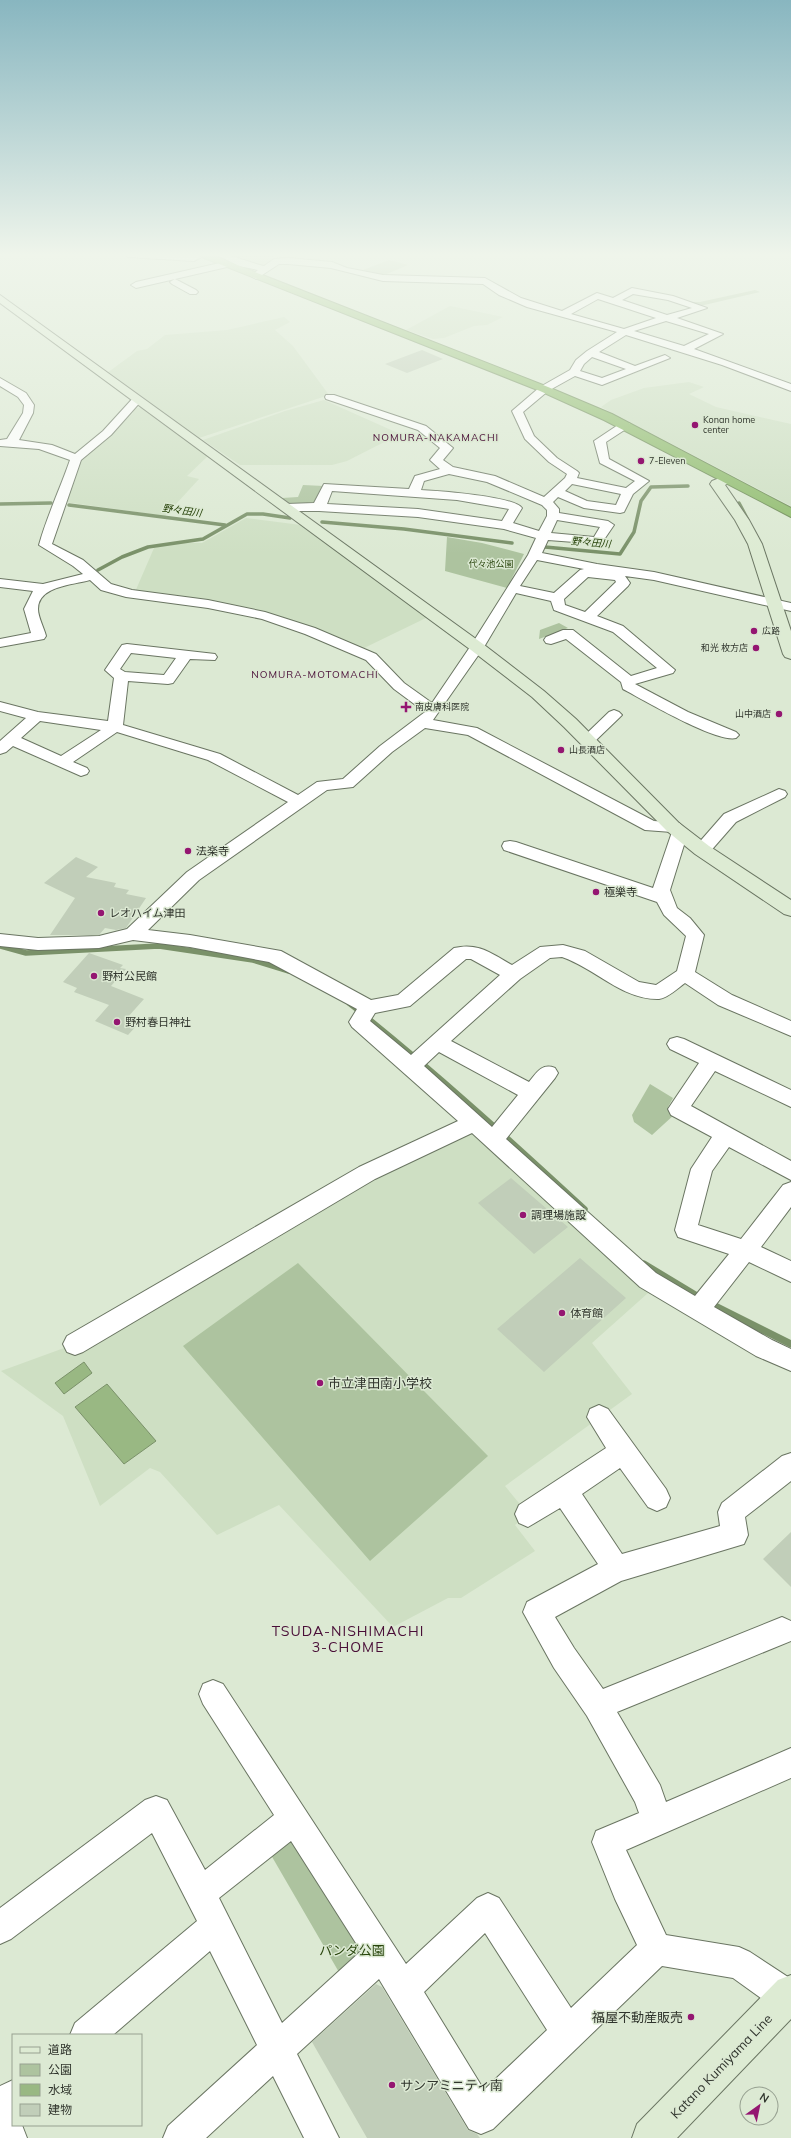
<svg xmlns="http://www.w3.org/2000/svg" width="791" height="2138" font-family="Mulish,'Noto Sans JP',sans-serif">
	<rect width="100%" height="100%" fill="#dce9d3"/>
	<path fill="#cedfc3" d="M225,254h49l-4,1 5,4 -17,7z
		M450,306l53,11 -16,8 -13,1 -30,12 -11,1 -27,-9z
		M284,317l6,5 -15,8 18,16 36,49 -130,43 -92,-65 30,-22 10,-2 18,-14 62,-5z
		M689,382l15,5 -15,7 27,13 75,17v82l-190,-99 10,-7 33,-12z
		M324,400l76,34 -53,27 -15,4h-92l-37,-25 82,-29z
		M142,407l67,48 -22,21 12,3 -34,37 -100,-14 15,-41 53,-48v-4z
		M246,518l55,7 127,92 -66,32 -111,-41 -116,-16 19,-44 17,-5h31z
		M474,1123l183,162 -65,58 40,51 -127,92 23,28 -13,11 20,26 -74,47h-13l-55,29 -114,-122 -62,30 -57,-63 -10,-4 -50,38 -37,-90 -62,-45 74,-27z"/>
	<path fill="#adc39f" d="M389,260l19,5 -26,11 -19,-6z
		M755,290l5,2 -60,14 -11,-4h11z
		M303,485l21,1 -8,19 -26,1 -8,-8 16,-1z
		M447,537l35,6 42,11 -17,34 -62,-17z
		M559,623l9,5 -29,11 1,-9z
		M650,1084l23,14 -5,9 7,7 -23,21 -18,-13 -2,-7z
		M298,1263l190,193 -118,105 -187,-215z
		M294,1819l88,135 -35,32 -83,-143z"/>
	<path fill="#99b883" stroke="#7a9169" d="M84,1362l8,11 -28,21 -9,-11z
		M107,1384l49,57 -32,23 -49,-57z"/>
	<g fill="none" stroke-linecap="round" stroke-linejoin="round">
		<path stroke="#7a9169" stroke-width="3.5" d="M739,503l9,17
			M0,504l51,-1
			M69,505l156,20
			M322,522l82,7 108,14
			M545,547l75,7 14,-22 7,-31 10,-14 37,-1
			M98,570l24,-13 26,-10 55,-8 44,-25h16l27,4"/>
		<path stroke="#7a9169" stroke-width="5.5" d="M0,946l26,7 133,-7 94,14 36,11
			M349,1003c82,65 159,135 236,206"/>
		<path stroke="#7a9169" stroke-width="7" d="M644,1264l58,35
			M709,1303l82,41"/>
	</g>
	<path fill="#c1ceb9" d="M422,350l21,9 -36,14 -22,-9z
		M76,857l22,10 -12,10 30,6 -2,4 15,3 -3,4 20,4 -20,30 -10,2 -11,-2 -6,7h-49l25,-37 -31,-15z
		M89,953l34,12 -3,3 6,1 -15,17 33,13 -17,19 12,5 -11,12 -33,-14 14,-16 -35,-13 3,-4 -14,-6z
		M511,1178l57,49 -34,27 -56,-51z
		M580,1258l46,40 -82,74 -47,-43z
		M791,1532v55l-28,-28z
		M376,1984l6,3 86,143 9,4 3,4h-113l-55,-96z"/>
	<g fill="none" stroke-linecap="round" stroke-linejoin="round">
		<defs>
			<path id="street" d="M124,254h83l-13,7 -66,-4z
				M215,254c17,0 32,8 49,12l10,-7 14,-1 44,4 15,6 36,7 102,3 36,20 41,13 35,-18 16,5 19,-10 41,8 34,12 -30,10 46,16 -29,15 97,35v7l-69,-26 -96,-30 -27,17 36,14 30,-11 5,3 -68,27 -27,-9 -27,15 -25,21 11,24 23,22 20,13 2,2 -2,5 49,10 9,-7 -35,-18 -6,-22 27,-18h8l2,2 -2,2 -23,15 3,17 40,22 -16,13 -9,18 -4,1 -36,-5 -26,-11 -5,5 6,7v4l49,8 6,4 -13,19 -53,-4 -6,13 55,11 57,8 137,31v8l-137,-31 -29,-4 5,7 -2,3 -31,30 26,10 52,44 -2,3 -38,11 53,28 48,20 3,3 -3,3c-19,5 -93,-38 -113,-49l-2,-7 -55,-43 -15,5 -5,-1 -2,-3 2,-3 17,-7h10l58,46 26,-8 -44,-36 -59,-22 -3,-9 -35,-8 -32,54 -51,73 44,8 177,93 25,2 9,9 -18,58 7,18 13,10 14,17 -9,37 37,23 59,26v15l-73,-31 -33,-22c-7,5 -17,15 -26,16 -37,1 -64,-31 -97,-42l-12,1 -30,21 -69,62 78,41c8,-10 13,-19 26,-14l3,5 -3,5 -49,61 150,134 39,23 34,-42 -51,-17 -3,-7 16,-61 21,-32 -41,-22 -3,-6 31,-46 -29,-14 -3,-5 3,-5 7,-2 7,2 107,51v17l-76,-36 -24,35 100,55v19l-62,-33 -17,24 -14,54 43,14 42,-54 8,-3v25l-30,40 30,14v21l-42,-20 -35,45 58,33 19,9v22l-35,-15 -116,-69 -168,-154 -97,46 -292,173 -8,3 -8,-3 -4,-8 4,-8 292,-169 99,-46 -106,-94 -3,-5 8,-13 -88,-47 -79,-15 -57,-7 -34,8 -61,2 -38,-4v-12l38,4 61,-2 28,-7 60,-57 101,-70 -80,-42 -91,-28 -44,30 14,6 2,3 -2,3 -6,2 -68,-30 -7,6 -6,2v-13l26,-23 -26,-7v-9l38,10 70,9 6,-43 -9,-8 17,-25 5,-1 88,10 2,3 -2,3 -25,-1 -17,24 -5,1 -40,-3 -5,44 97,29 78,41 19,-13 26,-3 37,-33 45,-34 -31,-23 -28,-29 -61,-26 -43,-15 -54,-11 -82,-11 -25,-7 -11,-10c-17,5 -52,6 -52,29 0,8 6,19 8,27l-2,3 -44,8v-8l31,-6 -7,-24 9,-18 -33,-4v-8l43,5 40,-10 -10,-8 -34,-21c8,-29 21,-56 31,-85l-31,-11 -39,-3v-6l7,-1 16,-26 1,-8 -6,-8 -18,-11v-8l26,15 8,12 -1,8 -14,27 33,5 23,9 28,-23 31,-34 4,-1 5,3 -32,36 -30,25 -29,84 31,16 28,24 21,6 76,10 57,12 50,16 61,26 28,29 28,20 38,-56 58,-92 8,-17 -32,-9 -86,-12 -99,-6h-36l-2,-3 2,-3 4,-1 27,-1 10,-19 85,5 6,-13 25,-7 -10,-9 10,-12 -22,-18 -92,-31 -1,-2 1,-2h8l92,31 27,22 -10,12 10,7 42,9 49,21 21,-19 2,-4 -18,-12 -24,-23 -13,-28 28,-24 30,-17 6,-10 11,-9 30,-19 -90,-25 -28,-12 -16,-11 -100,-3 -52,-13 -43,-4h-9l-23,15 -5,-3 7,-6 -19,-4zM633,294l35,6 24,8 -25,7 -45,-15zM598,299l58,19 -32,11 -53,-15zM666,321l43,13 -25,12 -50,-15zM592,357l34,12 -24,9 -22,-7 4,-7zM449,474l38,8 55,23 5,5v6l-8,15 -26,-8 9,-15c-9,-12 -84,-17 -101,-18l3,-9zM572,484l49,10 -5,11 -29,-4 -22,-10zM332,491l125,9 52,9 -7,12 -84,-12 -91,-5zM557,520l43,7 -6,10 -43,-4zM537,560l47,9 -4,1 -26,23 -34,-7zM588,577l27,3 1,2 -31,30 -20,-7 -1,-6zM131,653l45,5 -12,17 -39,-3 -5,-3zM40,721l61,9 -40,26 -40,-18zM425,728l43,7 177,95 27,2 -19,56 -137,-46 -6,-1 -6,1 -2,4 2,4 153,52 7,13 22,21 -9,35 -21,14 -17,-3 -54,-31 -22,-6 -23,2 -28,18c-20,-11 -33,-23 -58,-17l-56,47 -27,5 -90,-49 -91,-16 -42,-5 51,-50 128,-90 26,-3 39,-35zM466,959h5l29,16 -89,80 -41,-34 5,-8 35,-7zM439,1052l79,43 -26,32 -68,-61z
				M224,262l4,3 -1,2 -91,21 -5,-3 5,-3z
				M175,279l21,11 2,2 -2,2h-6l-18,-10 -2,-2z
				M614,710l5,2 3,3 -3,3 -27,26h-10l-3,-3 3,-3 27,-26z
				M779,789l6,2 2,3 -2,3 -49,25 -28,32 -6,1 -6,-1 -2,-4 2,-4 28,-32z
				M599,1405l9,4 58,80 4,9 -4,9 -9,4 -9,-4 -28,-39 -38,26 40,60 98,-28 -2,-14 4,-9 60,-47 9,-3v28l-46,36 3,18 -4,9 -123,37 -66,36 19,31 29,41 179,-72 9,4v20l-174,71 43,73 6,17 125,-54v30l-165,72 40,85 73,12 11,5 41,27v36l-12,-4 -46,-33 -71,-12 -169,163 -12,5 -12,-5 -90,-150 -82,75 42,84h-35l-31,-62 -67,62h-43l5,-12 89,-81 -47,-94 -97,84h-43l5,-12 122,-102 -45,-88 -141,106 -11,5v-36l145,-108 11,-4 11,4 38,70 69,-55 -71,-111 -4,-10 4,-10 10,-4 10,4 183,280 71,-66 11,-5 11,5 72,110 66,-63 -22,-46 -23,-57 4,-11 43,-18 -4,-11 -48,-86 -33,-48 -31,-56 4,-10 71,-38 -38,-56 -32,19 -9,-4 -4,-9 4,-9 87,-57 -19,-31 3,-8zM291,1841l70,110 -79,72 -63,-125zM485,1933l62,97 -63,60 -60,-98z
				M13,2080v45h9l5,13h-27v-52z"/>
			<path id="secondary" d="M0,295l483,349 61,47 32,28 103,104 30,23 82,54v16l-7,-2 -89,-60 -28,-23 -103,-104 -32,-30 -61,-47 -471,-347z
				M727,475l7,4 -9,6 24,35 13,24 29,87v28l-6,-2 -2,-3 -35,-110 -13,-24 -25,-36 2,-3z
				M791,1975v44l-114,119h-45l5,-14 141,-144z"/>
			<path id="highway" d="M194,254h15l339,133 64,27 179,94v9l-187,-97 -64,-29z"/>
		</defs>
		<use href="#street" stroke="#6a7562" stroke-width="2"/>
		<use href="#secondary" stroke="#6a7562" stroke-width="2"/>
		<use href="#highway" stroke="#6e8c57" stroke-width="2"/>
		<use href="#street" fill="#fff" fill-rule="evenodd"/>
		<use href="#secondary" fill="#ddebd3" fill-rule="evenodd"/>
		<use href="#highway" fill="#8fbb6d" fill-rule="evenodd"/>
	</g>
	<linearGradient id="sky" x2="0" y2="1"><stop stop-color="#88b6c0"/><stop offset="0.46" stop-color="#eff5eb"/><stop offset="1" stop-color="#eff5eb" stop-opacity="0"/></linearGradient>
	<rect width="791" height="554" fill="url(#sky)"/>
	<g fill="#941671" stroke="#dce9d3" stroke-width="1.5">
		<circle cx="695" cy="425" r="4"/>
		<circle cx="641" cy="461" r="4"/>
		<circle cx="754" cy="631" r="4"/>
		<circle cx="756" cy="648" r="4"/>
		<path d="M404 701h4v4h4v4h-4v4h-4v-4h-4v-4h4z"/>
		<circle cx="779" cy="714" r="4"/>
		<circle cx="561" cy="750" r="4"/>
		<circle cx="188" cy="851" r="4"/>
		<circle cx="596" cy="892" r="4"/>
		<circle cx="101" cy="913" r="4"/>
		<circle cx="94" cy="976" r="4"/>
		<circle cx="117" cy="1022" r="4"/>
		<circle cx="523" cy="1215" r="4"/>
		<circle cx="562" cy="1313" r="4"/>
		<circle cx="320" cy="1383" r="4"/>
		<circle cx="691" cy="2017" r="4"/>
		<circle cx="392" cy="2085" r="4"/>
	</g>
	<g text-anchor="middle" stroke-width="3" stroke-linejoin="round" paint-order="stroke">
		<g font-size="9" fill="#30352d" stroke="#dce9d3" text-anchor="start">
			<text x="703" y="423">Konan home<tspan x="703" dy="10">center</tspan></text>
			<text x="649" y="464">7-Eleven</text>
			<text x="762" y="634">広路</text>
			<text x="748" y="651" text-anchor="end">和光 枚方店</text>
			<text x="415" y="710">南皮膚科医院</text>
			<text x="771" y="717" text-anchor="end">山中酒店</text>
			<text x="569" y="753">山長酒店</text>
		</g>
		<g font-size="9" fill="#2a460e" stroke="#dce9d3">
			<text x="491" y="567">代々池公園</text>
		</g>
		<g font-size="10" letter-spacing="1" fill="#490e37" stroke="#dce9d3">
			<text x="436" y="441">NOMURA-NAKAMACHI</text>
			<text x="315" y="678">NOMURA-MOTOMACHI</text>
		</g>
		<g font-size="10" font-style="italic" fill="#264209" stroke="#dce9d3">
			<text transform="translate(182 510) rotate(8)" y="4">野々田川</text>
			<text transform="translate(591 542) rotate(5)" y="4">野々田川</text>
		</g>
		<g font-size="11" fill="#30352d" stroke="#dce9d3" text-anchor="start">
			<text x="196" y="855">法楽寺</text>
			<text x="604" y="896">極樂寺</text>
			<text x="109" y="917">レオハイム津田</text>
			<text x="102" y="980">野村公民館</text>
			<text x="125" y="1026">野村春日神社</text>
			<text x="531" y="1219">調理場施設</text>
			<text x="570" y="1317">体育館</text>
		</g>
		<g font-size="13" fill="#30352d" stroke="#dce9d3" text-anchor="start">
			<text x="328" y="1388">市立津田南小学校</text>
			<text x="683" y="2022" text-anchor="end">福屋不動産販売</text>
			<text x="400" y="2090">サンアミニティ南</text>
		</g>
		<g font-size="13" fill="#2a460e" stroke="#dce9d3">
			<text x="352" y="1955">パンダ公園</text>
		</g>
		<g font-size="13" fill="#30352d" stroke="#dce9d3">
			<text transform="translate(721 2066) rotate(-46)" y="5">Katano Kumiyama Line</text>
		</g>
		<g font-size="14" letter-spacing="1" fill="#490e37" stroke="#dce9d3">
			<text x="348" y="1636">TSUDA-NISHIMACHI<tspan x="348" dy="16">3-CHOME</tspan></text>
		</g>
	</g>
	<rect x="12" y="2034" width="130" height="92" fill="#dce9d3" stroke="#97a191"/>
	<rect x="20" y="2047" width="20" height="6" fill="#ddebd3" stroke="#97a191"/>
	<text x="48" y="2054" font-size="12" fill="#30352d">道路</text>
	<rect x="20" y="2064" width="20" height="12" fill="#adc39f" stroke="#97a191"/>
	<text x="48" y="2074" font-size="12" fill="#30352d">公園</text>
	<rect x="20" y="2084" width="20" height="12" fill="#99b883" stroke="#97a191"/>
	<text x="48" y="2094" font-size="12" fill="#30352d">水域</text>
	<rect x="20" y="2104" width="20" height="12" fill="#c1ceb9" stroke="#97a191"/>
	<text x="48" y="2114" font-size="12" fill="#30352d">建物</text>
	<g transform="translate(759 2106) rotate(33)"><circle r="19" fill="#dce9d3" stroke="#97a191"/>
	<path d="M0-3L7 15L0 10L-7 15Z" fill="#941671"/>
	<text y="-6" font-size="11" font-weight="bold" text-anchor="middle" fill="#30352d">N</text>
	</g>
</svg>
